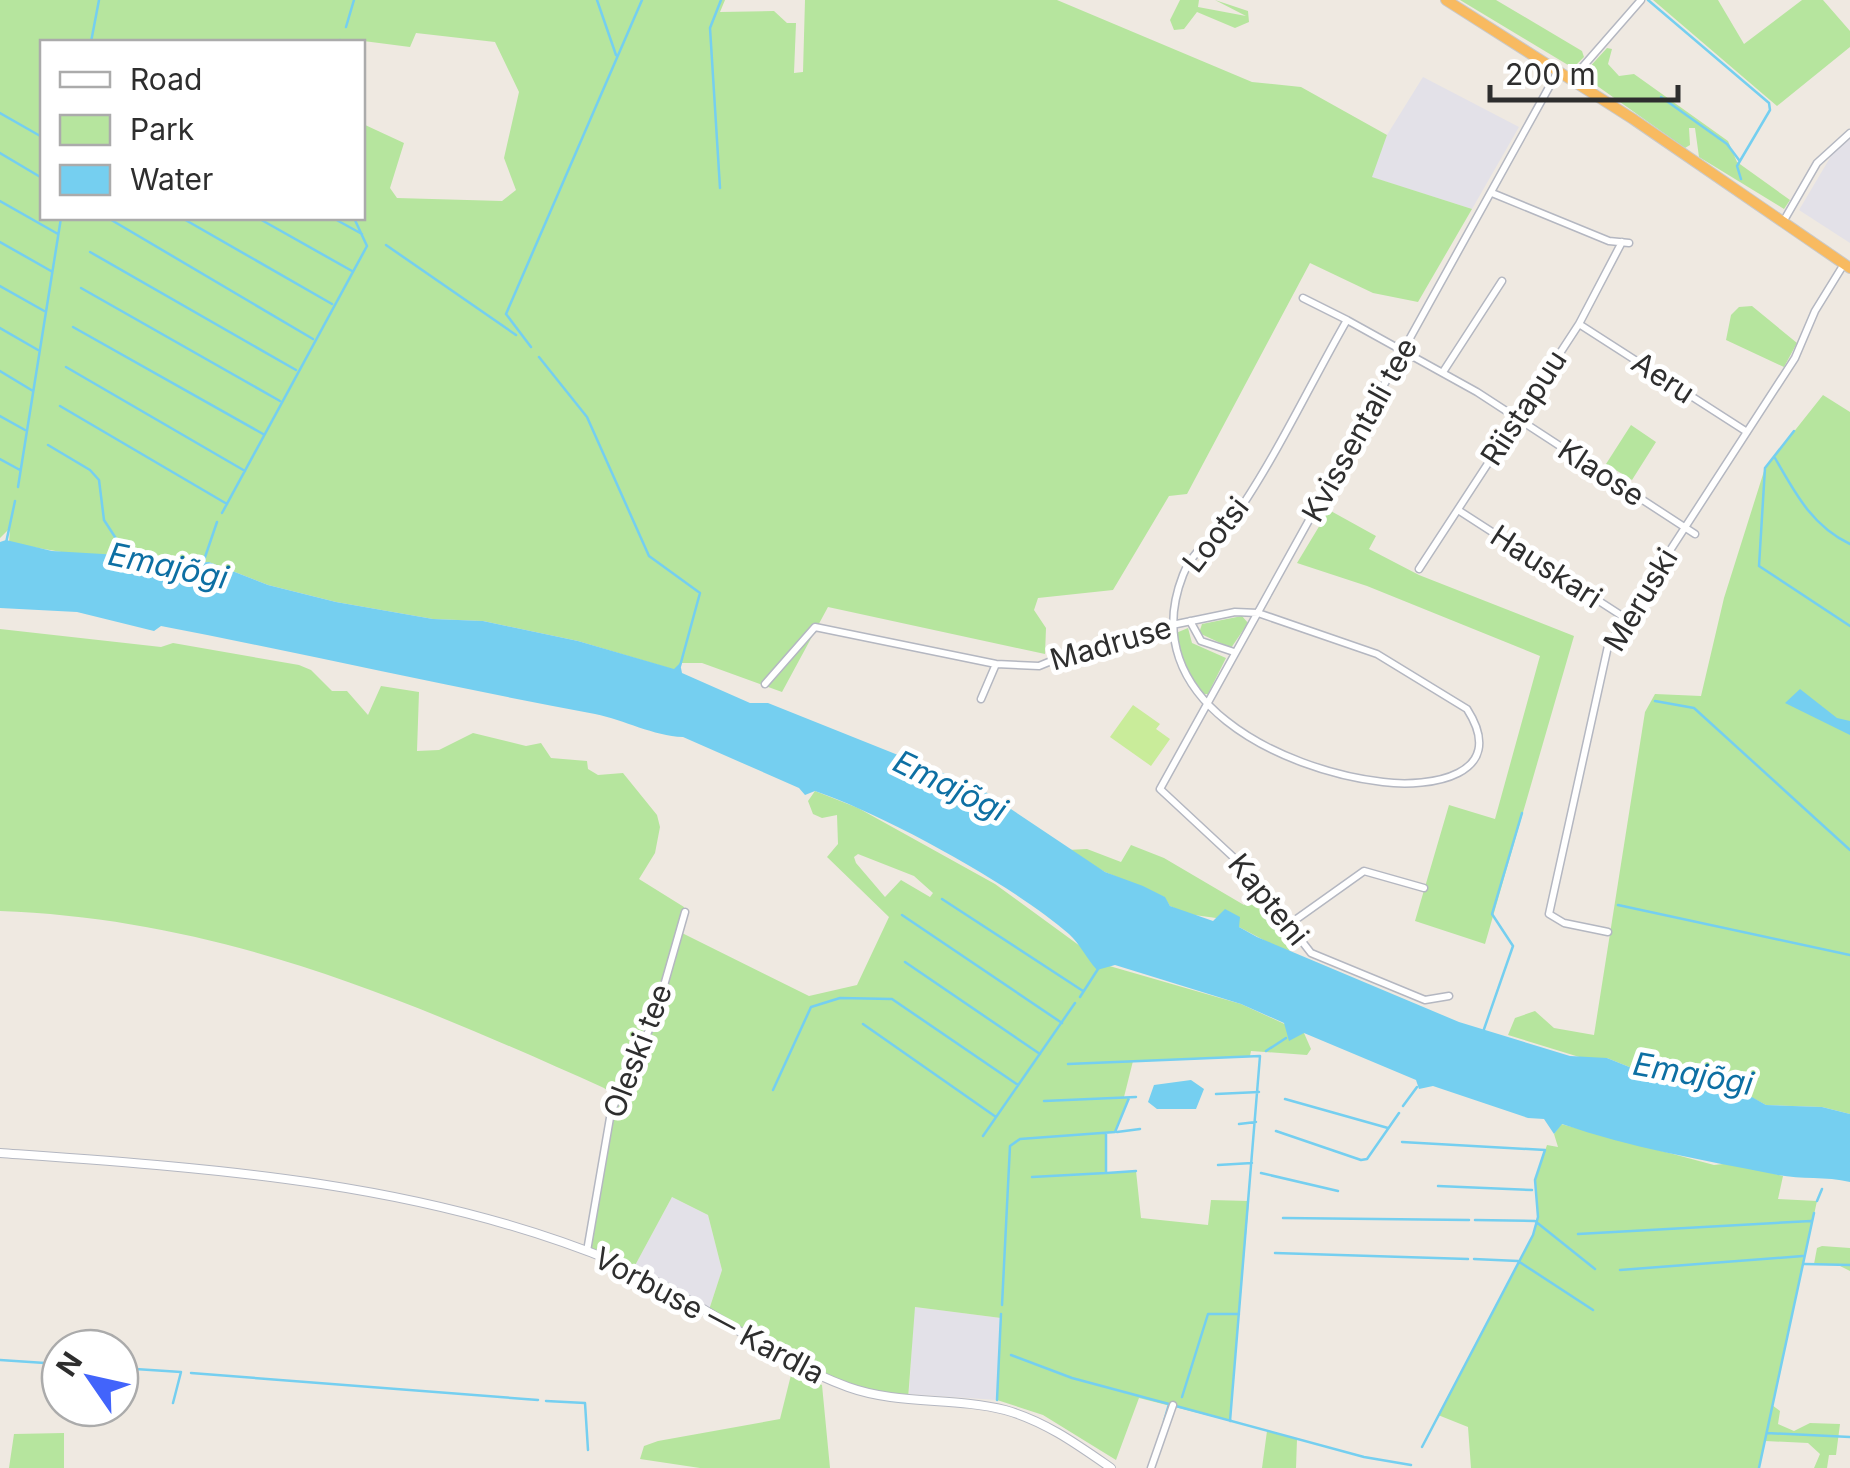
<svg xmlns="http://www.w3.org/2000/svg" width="1850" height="1468" font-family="Inter,sans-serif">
	<rect width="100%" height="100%" fill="#efe9e1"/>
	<path fill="#e3e1e8" d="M1423,77l96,50 -47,82 -101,-32 16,-42z
		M1850,139v104l-51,-33 35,-59z
		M672,1197l36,18 14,55 -14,43 -76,-42z
		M914,1307l87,11 -4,82 -88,-6z"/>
	<path fill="#b6e59e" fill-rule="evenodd" d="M0,0h725l-5,12 54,-1 13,12h9l-2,50 9,-1 2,-72h252l195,82 49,5 86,48 -15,42 100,32 -54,93 -45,-9 -63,-30 -123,231 -18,2 -56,94 -75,8 -4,12 12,18 -1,26 -217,-47 -46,85 -80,-29h-21l-6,7 -97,-29 -95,-20 -50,-2 -97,-17 -68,-17 -59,-23 -46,3 -43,-10 -47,-1 -64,-11 1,-15 -10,10zM416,33l79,9 24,50 -15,66 12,32 -14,11 -105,-3 -7,-10 14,-45 -41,-19 -1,94h-320v-176h302l4,-3 62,8z
		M1180,0h19l-1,7 48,9 -31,-16 33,11 1,11 -14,6 -38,-16 -13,17 -10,1 -4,-10z
		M1460,0h36l86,51 2,6 -8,8h-8z
		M1653,0h65l26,44 58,-44h21l27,31v16l-73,59z
		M1607,48l5,1 -4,15 11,12 15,-2 94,67 9,21 53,38 -6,9 -85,-52 -4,-29h-6l1,17 -5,3 -99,-70 -1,-6z
		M1752,306l45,37 -13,24 -58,-27 5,-25 8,-8z
		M1823,395l27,17v702l-28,-7 -56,-2 -17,-9 -12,2 -78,-19 -52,-21 -18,2 -81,-25 7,-17 20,-7 19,17 40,7 51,-323 10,-18 46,2 23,-98 41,-130z
		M1631,425l25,17 -24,38 -26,-16z
		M1329,510l47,26 -7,13 50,26 155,61 -89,308 -70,-23 34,-116 46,14 45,-163 -173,-70 -70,-23z
		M1242,616l6,7 -17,25 -32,-15 3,-9z
		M1188,628l4,15 34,15 -18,36h-7l-17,-30 -8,-31z
		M0,629l161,18 12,-4 126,22 12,5 21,21h15l21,24 13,-29 38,6 -2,59 22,-1 34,-17 53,13 15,-3 10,15 36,3 1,8 10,6 25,-2 34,42 3,12 -5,26 -16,26 45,28 -4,25 129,64 48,-11 32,-68 -62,-60 11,-13 -1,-29 -15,3 -9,-4 -5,-13 7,-10 43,17 137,76 111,81 135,39 63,29 7,16 -4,6 -56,-4 -1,5 -117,5 -9,36 5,1 -14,34 -9,1v40l30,-2 5,47 67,7 3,-25 38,1 -19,220 -91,-23 -23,62 -73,-45 -46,-15 4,-82 -86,-11 -7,92 -60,-12 -140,-74 14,-43 -14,-55 -36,-18 -40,74 -45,-20 30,-154 -13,-9c-199,-89 -383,-169 -604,-177zM858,854l56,22 19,17 -3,4 -29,-17 -16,17 -29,-34 -2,-6z
		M1131,845l33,13 80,47 16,-17 41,57 -15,7 -47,-25 -1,-6 -51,-7 -17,-8 -6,-9 -59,-25 -38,-22 20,-1 34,13z
		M1561,1124l153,41 19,-2 50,13 -5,23 39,2 -45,204 8,6 -2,13 16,7 16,-8 30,1 -4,31h-7l-2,13h-13l6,-14 -12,-11 -43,-2 -6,27h-288l-3,-41 -30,-12 95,-180 5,-18 -3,-37 12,-35 11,2 -4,-13z
		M1822,1246l28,2v23l-12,-6 -24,-1 3,-16z
		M792,1371l30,14 8,83h-130l-60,-9 4,-13 14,-5 122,-22z
		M1267,1431l30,8 -1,29h-34z
		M64,1433v35h-55l5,-34z"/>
	<path fill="#c9ec9a" d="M1133,705l27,19 -4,5 14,10 -19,27 -41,-29z"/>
	<path fill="#75cff0" d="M6,540l46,11 68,4 43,10 46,-3 59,23 68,17 97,17 50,2 95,20 96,28 6,-6 2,10 68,30h18l210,84 127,85 38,14 22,11 5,9 43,15 12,-12 15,8 -1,10 18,10 202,85 111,34 37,2 52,21 78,19 13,-2 16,9 56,2 28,7v68c-26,-6 -52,-2 -77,-8 -70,-14 -142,-26 -211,-50l-8,10 -10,-15 -16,-1 -95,-32 -14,3 -3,-9 -112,-47 -15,8 -5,-18 -43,-19 -126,-39 -18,5c-10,-11 -17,-26 -28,-36 -56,-49 -184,-119 -254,-143l-10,4 -6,-7 -116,-51c-30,-1 -58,-17 -88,-23 -145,-27 -289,-60 -434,-88l-7,5 -77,-19 -77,-4v-66z
		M1800,689l37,29 13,3v14l-65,-32z
		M1191,1080l13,9 -8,20h-39l-9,-7 6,-17z"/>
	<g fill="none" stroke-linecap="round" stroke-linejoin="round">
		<path stroke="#75cff0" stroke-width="2.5" d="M597,0l19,55
			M1648,0l121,103 1,7 -33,56 4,13
			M346,27l8,-27
			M91,42l8,-42
			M338,42l2,-2
			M1661,97l66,47 12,16
			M0,113l42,24
			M0,153l42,25
			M720,188l-10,-160 11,-28
			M0,201l58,33
			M108,218l205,121
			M182,218l150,86
			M258,218l94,53
			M333,218l29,16
			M0,242l51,29
			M386,245l130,90
			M90,252l206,118
			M0,286l46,26
			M81,288l199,113
			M73,327l190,107
			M0,328l38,22
			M531,347l-25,-33 136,-314
			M539,357l48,60 62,139 51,37 -20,73
			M66,367l179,104
			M0,371l33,20
			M60,406l167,98
			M0,416l25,14
			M1794,431l-29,37 -6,98 91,60
			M48,445l42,25 9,10 5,40 24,37
			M1775,458c20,35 37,68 75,86
			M0,459l20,11
			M18,487l43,-269
			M222,513l145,-267 -13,-28
			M6,543l9,-42
			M203,563l14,-41
			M1655,701l39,7 156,142
			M942,899l141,92
			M1618,905l232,50
			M902,915l160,108
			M905,962l135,92
			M1080,997l18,-28
			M863,1024l133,93
			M1483,1032l30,-86 -21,-32 30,-101
			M1266,1051l20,-13
			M1068,1064l192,-8 -30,365
			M773,1090l38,-83 29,-9 52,1 126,86
			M1216,1094l43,-2
			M1285,1099l103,29
			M1044,1101l92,-4
			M1403,1106l14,-19
			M1239,1124l17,-2
			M1276,1131l85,29 6,-1 32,-46
			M1117,1132l23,-3
			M983,1136l92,-133
			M1402,1142l143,8 -10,30 3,37 -5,18 -111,212
			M1218,1165l34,-2
			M1107,1173l29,-2
			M1261,1173l77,18
			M1032,1177l74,-4v-39
			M1438,1186l94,4
			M1817,1201l5,-12
			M1283,1218l186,2
			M1475,1220l60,1 60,48
			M1578,1234l233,-13
			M1275,1253l193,6
			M1474,1259l44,2 75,49
			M1805,1264l45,1
			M1620,1270l183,-14
			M1002,1305l8,-159 10,-7 95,-7 14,-34
			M1011,1355l61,23 97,26 -5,17
			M0,1360l60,4
			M120,1368l61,4 -8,31
			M191,1373l347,27
			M1182,1397l26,-83h31
			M997,1400l4,-86
			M546,1401l39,2 3,47
			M1176,1406l188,51 47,8
			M1767,1433l83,4
			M1759,1468l55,-255"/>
		<defs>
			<path id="minor" d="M1572,79l69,-79
				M1492,193l117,48 20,2
				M1783,222l34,-59 33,-30
				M1303,298l44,22
				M1579,324l168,108
				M1443,372l59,-91
				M1458,510l175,113
				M1419,569l160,-245 43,-82
				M1190,621l11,20 33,11
				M765,684l50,-57 181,37 43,2 44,-18 89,-23 63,-13 23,1 119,41 90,55c43,67 -38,79 -84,73 -102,-12 -249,-82 -200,-207 12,-31 41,-43 59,-69 39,-59 70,-125 105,-186l130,72 218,142
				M981,699l15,-35
				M1291,923l73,-52 60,17
				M1608,932l-44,-9 -15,-9 59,-268 187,-288 20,-47 29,-47
				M1449,996l-24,4 -114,-47 -66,-85 -85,-79 398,-718
				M587,1251l24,-139 44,-95 30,-105
				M1151,1468l22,-63"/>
			<path id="tertiary" d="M0,1153c209,15 419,28 615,109 81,34 150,95 233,125 50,18 106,10 157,23 40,11 73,35 106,58"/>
			<path id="trunk" d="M1446,0l187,119 217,149"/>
		</defs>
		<use href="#minor" stroke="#b4b7c1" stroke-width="9"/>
		<use href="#tertiary" stroke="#b4b7c1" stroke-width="10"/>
		<use href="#trunk" stroke="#c9c9c9" stroke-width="12"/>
		<use href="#minor" stroke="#fff" stroke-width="6"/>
		<use href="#tertiary" stroke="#fff" stroke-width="8"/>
		<use href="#trunk" stroke="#f8ba60" stroke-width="10"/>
	</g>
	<g text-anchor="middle" stroke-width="10" stroke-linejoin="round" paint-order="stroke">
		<g font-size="30" fill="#2e2e2e" stroke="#fff">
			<text transform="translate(1663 378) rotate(33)" y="10">Aeru</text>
			<text transform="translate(1524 408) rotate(-57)" y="10">Riistapuu</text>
			<text transform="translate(1360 430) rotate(-61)" y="10">Kvissentali tee</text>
			<text transform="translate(1601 473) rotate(33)" y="10">Klaose</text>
			<text transform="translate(1216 535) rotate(-52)" y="10">Lootsi</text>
			<text transform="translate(1546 567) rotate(33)" y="10">Hauskari</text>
			<text transform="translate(1641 600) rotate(-59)" y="10">Meruski</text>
			<text transform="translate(1111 644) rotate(-16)" y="10">Madruse</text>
			<text transform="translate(1268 900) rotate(51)" y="10">Kapteni</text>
			<text transform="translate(638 1051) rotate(-69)" y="10">Oleski tee</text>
			<text transform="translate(709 1316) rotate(28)" y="10">Vorbuse — Kardla</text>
		</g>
		<g font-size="32" font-style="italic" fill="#0d6fa3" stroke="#fff">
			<text transform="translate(168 566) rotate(12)" y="11">Emajõgi</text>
			<text transform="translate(950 786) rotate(26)" y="11">Emajõgi</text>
			<text transform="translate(1693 1074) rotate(10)" y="11">Emajõgi</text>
		</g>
	</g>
	<rect x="40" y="40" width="325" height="180" fill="#ffffff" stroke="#ababab" stroke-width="2.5"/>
	<rect x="60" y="72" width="50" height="15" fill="#ffffff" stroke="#ababab" stroke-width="2.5"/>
	<text x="130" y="90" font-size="30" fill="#2e2e2e">Road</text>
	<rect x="60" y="115" width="50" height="30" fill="#b6e59e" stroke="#ababab" stroke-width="2.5"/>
	<text x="130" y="140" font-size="30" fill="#2e2e2e">Park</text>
	<rect x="60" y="165" width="50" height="30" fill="#75cff0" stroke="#ababab" stroke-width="2.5"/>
	<text x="130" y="190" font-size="30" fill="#2e2e2e">Water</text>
	<g transform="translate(90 1378) rotate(304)"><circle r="48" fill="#ffffff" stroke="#ababab" stroke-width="2.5"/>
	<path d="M0-8L18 38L0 25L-18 38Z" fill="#4264fb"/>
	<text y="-15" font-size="28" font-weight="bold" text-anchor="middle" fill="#2e2e2e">N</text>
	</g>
	<path d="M1490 85v15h188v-15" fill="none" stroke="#2e2e2e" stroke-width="5"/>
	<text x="1505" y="85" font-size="30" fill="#2e2e2e" stroke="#ffffff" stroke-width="8" paint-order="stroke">200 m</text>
</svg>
